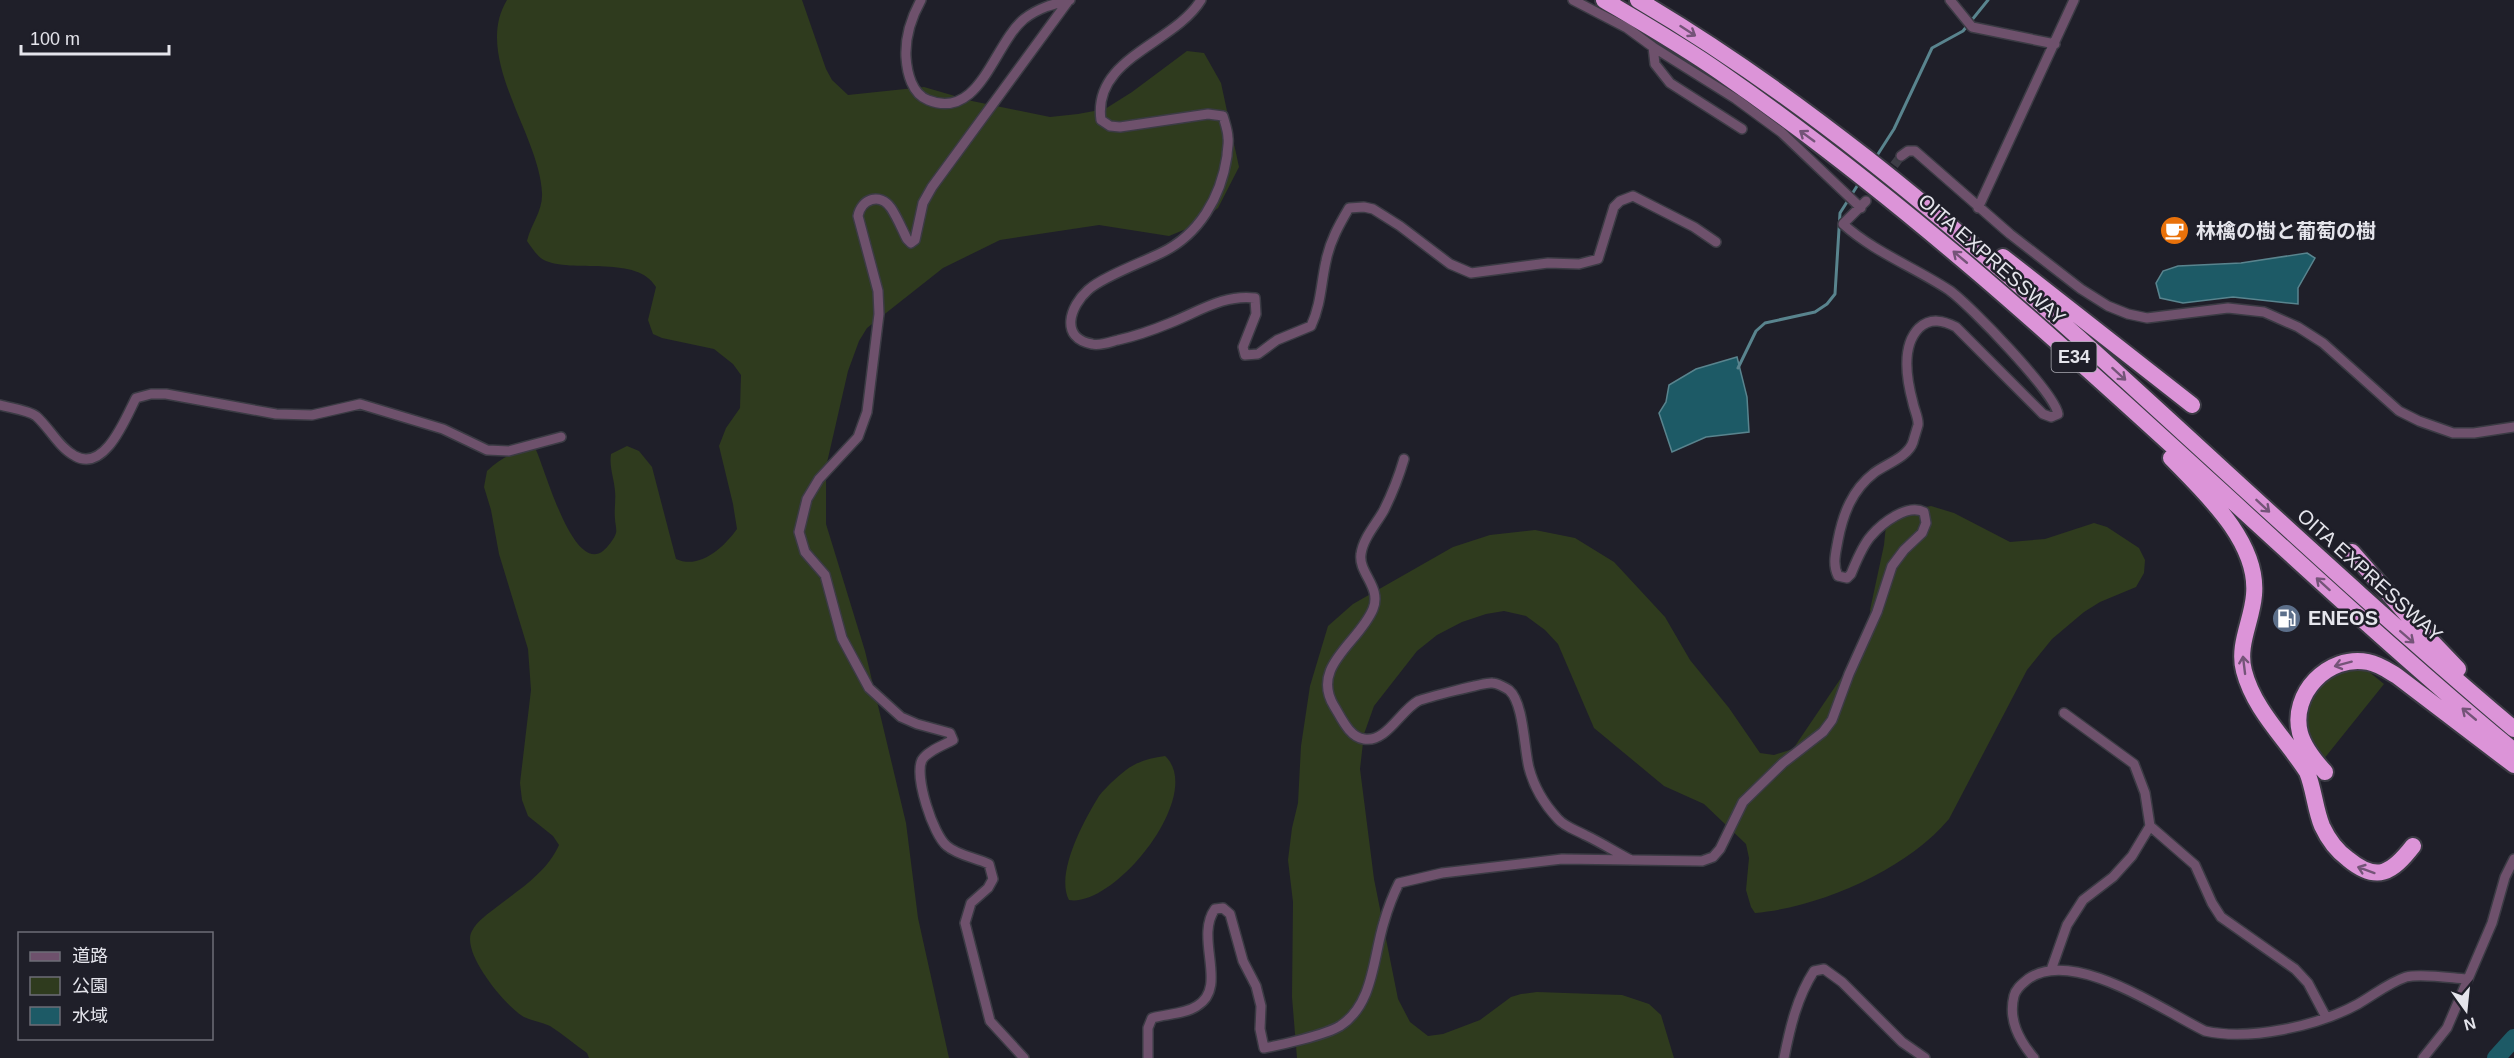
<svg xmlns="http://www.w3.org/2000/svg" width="2514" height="1058" font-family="Arial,'Noto Sans JP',sans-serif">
	<rect width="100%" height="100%" fill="#1f1f29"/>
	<path fill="#2f3b1e" d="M507,0h295l24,69 6,11 16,15 76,-8 48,14 78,16 28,-3 27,-5 27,-17 55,-41 17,2 17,30 18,84 -21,41 -22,17 -27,11 -70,-11 -99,15 -57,28 -76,60 -8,13 -11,30 -22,96v57l39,127 41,172 12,95 31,140h-360l-2,-5c-12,-8 -24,-19 -37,-27 -8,-4 -18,-5 -26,-9 -18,-10 -64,-65 -52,-86 5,-10 17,-18 26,-25 22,-17 49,-34 61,-61l-6,-9 -25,-20 -6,-16 -2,-17 11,-93 -3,-41 -29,-95 -8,-44 -7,-23 3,-16c14,-13 28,-21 48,-23 9,16 37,126 68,103 4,-3 12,-13 13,-18 1,-4 -1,-10 -1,-14 -1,-9 1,-19 0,-28 -1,-13 -6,-24 -4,-37l16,-8 12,5 13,16 24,92c24,11 48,-12 61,-30l-4,-25 -14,-58 7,-18 14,-20 1,-33 -8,-11 -19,-15 -52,-11 -9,-4 -5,-14 8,-33c-19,-32 -79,-14 -110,-26 -8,-3 -14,-13 -19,-20 4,-17 16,-30 15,-48 -2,-58 -70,-136 -35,-193z
		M1931,506l23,7 56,29 35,-3 49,-16 13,4 32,21 6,12 -1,13 -8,14 -36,15 -16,10 -32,27 -25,31 -78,149c-43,51 -128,88 -194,94l-4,-6 -5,-17 3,-32 -3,-14 -42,-40 -40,-18 -70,-58 -36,-84 -13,-14 -19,-14 -22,-5 -18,3 -24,8 -25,13 -20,16 -43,55 -10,28 -4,35 14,110 24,120 12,23 18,14 15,-2 37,-14 31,-23 10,-3 16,-2 85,3 27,9 12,11 13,43h-377l-5,-61 1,-95 -5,-42 4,-32 6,-25 3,-57 9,-60 18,-60 25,-22 100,-57 37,-12 45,-5 40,8 39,24 51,55 25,43 39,48 31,45 14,2 19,-6 75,-111 5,-15 -3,-13 14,-65 2,-20 17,-14z
		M2350,669l18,2 16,13 -61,76c-29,-41 -19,-74 27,-91z
		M1165,756c41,38 -50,152 -96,144 -14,-26 15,-80 30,-104 7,-9 18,-19 27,-26 12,-9 25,-12 39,-14z"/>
	<path fill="#1d5a66" stroke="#59848e" stroke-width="1.5" d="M2307,253l8,5 -17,30v16l-65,-7 -50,6 -23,-5 -4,-15 7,-12 15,-5 63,-3z
		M1737,357l10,40 2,35 -43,5 -34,15 -13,-39 7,-11 3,-17 27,-16z"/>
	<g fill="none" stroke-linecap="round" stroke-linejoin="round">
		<path stroke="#59848e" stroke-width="3" d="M1878,154l16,-25 38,-81 31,-17 25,-31
			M1738,368l18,-37 9,-8 50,-11 12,-8 8,-10 5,-81 19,-30"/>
		<path stroke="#1d5a66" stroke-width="18" d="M2496,1058l18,-20"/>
		<path stroke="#3d3d46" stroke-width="9" stroke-dasharray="9 4.5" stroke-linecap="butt" d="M1886,176l15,-20"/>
		<defs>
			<path id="street" d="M921,0c-10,18 -16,37 -15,57 1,16 6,37 22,43 52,21 65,-55 96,-81 14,-11 29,-15 46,-19
				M1201,0c-27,44 -109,58 -100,120l9,6 10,1 88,-13 15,2c2,7 5,15 5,22 1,5 -1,12 -1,18 -6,41 -28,79 -66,97 -18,9 -59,24 -73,37 -18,16 -29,48 4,54 8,2 18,-2 26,-4 18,-4 35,-10 52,-17 28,-11 54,-29 85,-25l1,16 -13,33 2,8 13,-1 19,-14 34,-14c10,-21 10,-43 15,-65 4,-20 13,-36 23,-53l15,-1 9,2 27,17 50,38 21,9 77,-10 31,1 19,-5 16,-52 6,-6 13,-5 61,31 22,15
				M1573,0l54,28 26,19 83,52 45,33 80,76
				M1950,0l22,27 83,17
				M1653,47l2,17 15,19 72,46
				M1901,156l7,-5h7l95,83 71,55 27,17 20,8 19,4 81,-10 36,4 34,15 25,16 76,68 20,10 34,12h21l40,-6
				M1978,208l96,-208
				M0,405c10,3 28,5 36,11 13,11 23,32 39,40 30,17 51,-39 61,-58l15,-4h15l110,20 36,1 48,-11 83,25 44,21 22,1 52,-14
				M1404,459c-5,17 -12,35 -20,51 -7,13 -21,28 -23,44 -3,19 21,33 12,55 -14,34 -63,57 -39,97 7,11 15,31 30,33 22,4 36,-28 54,-38 7,-3 68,-19 74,-18 5,0 14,5 17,7 15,13 15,59 20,78 5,19 16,37 29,51 7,8 18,11 27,16 15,7 29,16 44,24
				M2064,713l70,51 11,29 5,33 45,39 17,38 9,14 74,52 13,14 18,34
				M2051,970l16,-45 16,-25 30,-23 19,-21 18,-30
				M1024,1058l-34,-37 -25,-98 6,-20 17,-15 5,-9 -4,-15c-13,-6 -32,-9 -42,-18 -14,-11 -33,-70 -25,-86 5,-9 22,-15 31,-20l-3,-7 -33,-9 -16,-7 -32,-29 -27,-50 -17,-63 -20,-23 -6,-20 8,-33 12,-20 39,-42 9,-25 12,-98 -1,-23 -20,-75c3,-17 22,-24 33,-8 6,9 11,21 16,31l4,4 4,-3 8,-37 9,-16 137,-187
				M1148,1058v-30l4,-10c14,-4 33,-4 45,-12 32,-19 -3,-68 18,-97l8,-1 7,6 13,47 13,25 5,20 -1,23 4,19c17,-3 61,-13 76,-22 34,-22 33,-69 44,-104 4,-14 9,-27 15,-39l43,-10 120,-14 140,2 11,-4 7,-8 23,-47 40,-39 40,-31 9,-12 17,-46 28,-62 15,-46 12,-16 18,-17 4,-10 -2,-11c-16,-9 -42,11 -53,24 -9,10 -15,26 -20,38l-4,4 -9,-2c-6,-12 -2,-24 0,-36 5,-26 14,-50 36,-67 12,-9 34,-16 39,-31 1,-4 4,-13 5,-17 1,-6 -4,-16 -5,-22 -6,-22 -12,-57 6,-75 12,-11 25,-7 37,-1l87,87 8,3 7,-3c-3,-21 -89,-110 -109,-124 -35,-23 -75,-38 -106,-66l23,-23
				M1784,1058c6,-30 13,-61 30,-87l10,-2 18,13 60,60 23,16
				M2034,1058c-15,-18 -26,-38 -20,-62 2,-8 8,-12 14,-17 45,-32 136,32 177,52 45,10 113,-5 153,-27 16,-9 30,-21 48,-27 15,-4 45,1 60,2
				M2423,1058l24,-30 45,-105 13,-46 9,-18"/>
			<path id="highway" d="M1604,0c39,23 79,46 116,72 288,199 526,456 794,679
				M1638,0c160,94 303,215 441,338 145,131 286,265 435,391
				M2003,257l189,148
				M2171,458c34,35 88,84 83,137 -2,26 -17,50 -10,76 10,39 42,68 63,101 7,17 8,37 15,54 6,13 15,25 26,33 29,24 44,14 65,-13
				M2352,552l63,72 43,45
				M2325,772c-10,-11 -21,-24 -25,-39 -10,-39 28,-79 68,-71 11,2 19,8 29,14l117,89"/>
		</defs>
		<use href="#street" stroke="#3b3b44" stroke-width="12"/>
		<use href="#highway" stroke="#3b3b44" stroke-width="20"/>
		<use href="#street" stroke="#6e516c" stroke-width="9"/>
		<use href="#highway" stroke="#dc94d8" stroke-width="16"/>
	</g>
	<defs><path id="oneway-shaft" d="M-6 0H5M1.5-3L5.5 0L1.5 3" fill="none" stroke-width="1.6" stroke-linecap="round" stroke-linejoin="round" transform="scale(1.5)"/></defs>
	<g stroke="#745478">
		<use href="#oneway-shaft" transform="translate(1688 31) rotate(33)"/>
		<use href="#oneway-shaft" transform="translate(1807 136) rotate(-144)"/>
		<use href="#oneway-shaft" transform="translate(1960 257) rotate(-140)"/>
		<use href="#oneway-shaft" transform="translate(2119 374) rotate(42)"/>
		<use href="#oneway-shaft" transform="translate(2263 506) rotate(43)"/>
		<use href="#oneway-shaft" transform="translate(2323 584) rotate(-138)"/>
		<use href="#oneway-shaft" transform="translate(2407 637) rotate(41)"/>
		<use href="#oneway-shaft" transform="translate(2343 664) rotate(165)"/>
		<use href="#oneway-shaft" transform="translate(2244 665) rotate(-97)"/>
		<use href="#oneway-shaft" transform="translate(2469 714) rotate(-140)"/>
		<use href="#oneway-shaft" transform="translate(2366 870) rotate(-160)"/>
	</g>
	<defs>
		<symbol id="cafe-disc" viewBox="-11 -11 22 22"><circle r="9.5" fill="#e8710a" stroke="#1f1f29"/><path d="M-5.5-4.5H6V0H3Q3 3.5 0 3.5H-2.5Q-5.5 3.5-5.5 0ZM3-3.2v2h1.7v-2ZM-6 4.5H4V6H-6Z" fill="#fff"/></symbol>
		<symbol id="fuel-disc" viewBox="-11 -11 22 22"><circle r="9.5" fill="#5c6f8a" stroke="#1f1f29"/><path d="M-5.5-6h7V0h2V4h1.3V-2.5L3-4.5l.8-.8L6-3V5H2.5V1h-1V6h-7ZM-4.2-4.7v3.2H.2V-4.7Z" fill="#fff"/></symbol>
	</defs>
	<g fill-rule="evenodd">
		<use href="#cafe-disc" x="2158" y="214" width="33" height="33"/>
		<use href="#fuel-disc" x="2270" y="602" width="33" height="33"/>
	</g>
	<g text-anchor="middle" stroke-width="5" stroke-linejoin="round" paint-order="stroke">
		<rect fill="#1f1f29" stroke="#aaaab2" stroke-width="1.5" x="2051.5" y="342" width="45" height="30" rx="4.5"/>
		<g font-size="18" font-weight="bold" fill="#e5e5ec">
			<text x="2074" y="363">E34</text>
		</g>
		<g font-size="20" font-weight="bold" fill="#e5e5ec" stroke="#1f1f29" text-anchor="start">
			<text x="2196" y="238">林檎の樹と葡萄の樹</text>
			<text x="2308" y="625">ENEOS</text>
		</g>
		<g font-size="20" fill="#e5e5ec" stroke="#1f1f29">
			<text transform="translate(1992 259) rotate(41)" y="7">OITA EXPRESSWAY</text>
			<text transform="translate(2370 575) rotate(42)" y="7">OITA EXPRESSWAY</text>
		</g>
	</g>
	<rect x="18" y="932" width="195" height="108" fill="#1f1f29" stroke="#6e6e77" stroke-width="1.5"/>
	<rect x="30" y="952" width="30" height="9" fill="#6e516c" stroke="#6e6e77" stroke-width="1.5"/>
	<text x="72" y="962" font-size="18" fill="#e5e5ec">道路</text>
	<rect x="30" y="977" width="30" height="18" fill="#2f3b1e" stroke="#6e6e77" stroke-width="1.5"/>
	<text x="72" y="992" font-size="18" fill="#e5e5ec">公園</text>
	<rect x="30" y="1007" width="30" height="18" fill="#1d5a66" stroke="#6e6e77" stroke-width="1.5"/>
	<text x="72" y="1022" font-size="18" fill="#e5e5ec">水域</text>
	<g transform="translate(2466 1010) rotate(165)" stroke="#1f1f29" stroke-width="4.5" paint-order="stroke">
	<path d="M0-4.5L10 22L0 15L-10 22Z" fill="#e5e5ec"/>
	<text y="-9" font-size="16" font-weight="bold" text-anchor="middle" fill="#e5e5ec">N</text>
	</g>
	<path d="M21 45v9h148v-9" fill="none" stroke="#e5e5ec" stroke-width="3"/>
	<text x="30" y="45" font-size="18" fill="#e5e5ec" stroke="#1f1f29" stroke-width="4.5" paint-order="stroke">100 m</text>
</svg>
